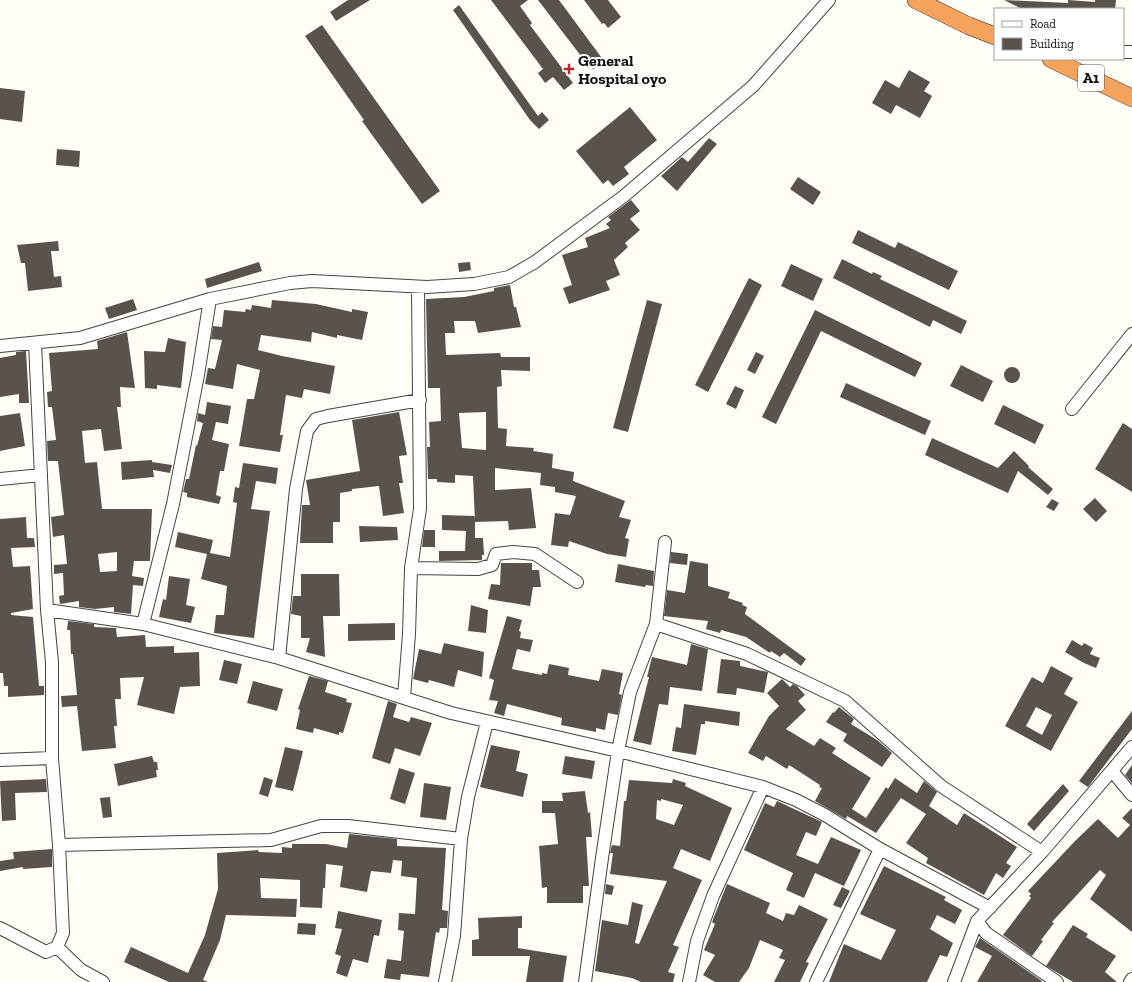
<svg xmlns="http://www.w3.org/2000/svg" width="1132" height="982" font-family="'Zilla Slab',serif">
	<rect width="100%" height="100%" fill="#fffdf5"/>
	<path fill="#5a524d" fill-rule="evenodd" d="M348,0h22l-34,21 -6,-9z
		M491,0h37l-8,6 12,17 -2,2 43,58 -9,7 -11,-13 -8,6 -7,-10 5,-4z
		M538,0h21l45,61 -11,8 -11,-14 -1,1z
		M584,0h24l13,17 -13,11 -4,-5 -2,1z
		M1004,0l64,3v-3l27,2v-2h21l-1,9h-93z
		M459,5l79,111 4,-4 7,8 -10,9 -9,-9 -77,-110z
		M322,25l118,166 -18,13 -60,-83 2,-1 -59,-84z
		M909,70l21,12 -6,9 8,5 -12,22 -24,-13 -5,9 -19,-11 13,-23 14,8z
		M0,88l25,3 -3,31 -22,-3z
		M630,107l27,33 -33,27 5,7 -16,12 -5,-6 -5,4 -27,-33z
		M709,138l8,6 -40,47 -16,-15 21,-19 6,5z
		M57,149l23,2 -1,16 -23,-2z
		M798,177l23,15 -8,13 -23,-16z
		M631,200l9,11 -10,8 10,11 -15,13 3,4 -14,13 6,15 -14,6 4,9 -41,14 -6,-16 9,-3 -10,-30 26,-8 -3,-9 25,-10 -4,-4 5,-4 -3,-3z
		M858,230l37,18 3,-6 60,29 -9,19 -97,-47z
		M58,241l1,10h-8l3,26 7,-1 1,11 -34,4 -3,-28h-4l-4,-18z
		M842,259l30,15 1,-2 9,4 -2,3 87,42 -6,13 -28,-14 -3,7 -97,-49z
		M259,262l3,9 -55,17 -2,-9z
		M470,262l1,8 -12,2 -1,-9z
		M791,264l32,15 -10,22 -32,-15z
		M749,278l13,7 -54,107 -13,-7z
		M510,285l4,22h2l5,20 -43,6 -3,-12h-21l1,12h-10l1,22 54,-2 1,4h29v14l-29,-1 1,16 -5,1 1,41 9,1 -1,17 28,2 -1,3 20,3 -1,14 22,4 -1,9 52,20 -6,16 12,3 -6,18 4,1 -3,18 -19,-3 -38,-13 -1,6 -17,-2 4,-32 15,2 6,-19 -21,-4v-5l-15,-2 1,-12 -46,-5v22l36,-2 5,40 -27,2 -1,-9 -33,1 -2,-46 -18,-1v8l-18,-1v-3h-9l-1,-32h3l-1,-25 12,-1 -1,-33h-12l-2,-89 38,-2 30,-6v-3zM486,412v38l-24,-2 -3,-35z
		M133,299l4,11 -28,9 -4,-11z
		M272,300l44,4 36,8v-3l16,3 -6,28 -25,-5v3l-25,-6 -1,10 -50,-7 -3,15 24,6 53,10 -5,28 -26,-5 -2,9 -16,-3 -6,40h3l-3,17 -41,-6 8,-47h7l6,-29 -23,-6 -4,25 -28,-5 3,-16 7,1 7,-29 -11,-1 2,-13 9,1 2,-17 21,2 1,-3 5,1 1,-5 19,3z
		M647,300l15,4 -34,128 -15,-4z
		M815,310l107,53 -7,14 -94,-46 -45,93 -14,-7z
		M127,332l8,56 -15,-1 1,20h-4l5,42 -18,2 -3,-22 -19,2 3,32 12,-1 5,47h50l-2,52h-16l-2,15 12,2 -1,8 -10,-1 -2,29 -17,-2v-5l-19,2 -16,-2v-6l-19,3 -1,-8 5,-1 -1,-22 -9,1v-9l13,-1 -3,-29 -11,2 -2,-20 13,-2 -6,-54h-10l-1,-20 9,-1 -4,-33h-4l-1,-15 5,-1 -3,-38 49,-4 -1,-8zM117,552v19l-17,1 -2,-18z
		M168,338l18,4 -5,46 -24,-3v4l-12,-1 -1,-37 21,1z
		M26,351l3,52h-10v-9l-19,3v-39l16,-3v-3z
		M756,352l8,4 -9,18 -8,-4z
		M961,365l32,16 -10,21 -33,-16z
		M1004 375a8 8 0 1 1 16 0a8 8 0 1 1-16 0Z
		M846,383l85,38 -6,14 -85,-38z
		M735,386l9,4 -8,19 -10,-5z
		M207,402l24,4 -3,18 -12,-2 -4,18 17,4 -5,27h-4l-4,24 5,2 -2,7 -32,-7v-4l-4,-1 3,-13h3l7,-34 1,1 6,-23 -6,-2 1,-8 7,2z
		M1003,405l41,20 -9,19 -41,-20z
		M399,412l8,43 -8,1 4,27h-4l5,30 -21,3 -4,-30 -27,3v2l-12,2v29h-7v21h-33l2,-38h8l-4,-25 54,-9 -8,-51z
		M20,413l5,33 -25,5v-35z
		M1123,423l9,6v63l-37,-23z
		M932,438l66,30 16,-17 15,15 -1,1 25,22 -5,6 -30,-24 -10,22 -83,-38z
		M152,460v2l20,3 -2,8 -17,-3 1,7 -32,3 -1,-18z
		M243,463l35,5 -2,16 -20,-3 -5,28 19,2 -16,127 -40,-5 2,-18h8l3,-29 -26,-7 6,-25 -32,-7 3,-15 35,8 -3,13 20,4 7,-54 -4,-1 2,-15 4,1z
		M1095,498l12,13 -11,11 -13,-13z
		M1052,499l7,4 -5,8 -8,-4z
		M442,515l33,1v22h8l1,17h-2v5l-43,1v-10h26l1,-20 -24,-1z
		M26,517l1,21h7l1,9 -24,1 2,19 17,-1 3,43 -22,4v2l22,2 6,69h5v9l-36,2v-11h-4l-1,-13h-3v-154z
		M359,526l38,1 1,13 -38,2z
		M424,530h11v17h-13z
		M671,552l17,2 -1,11 -17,-2z
		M690,561l18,3v22l22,6 -2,6 15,5 -1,2 5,2 -2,7 61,45 -5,7 -17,-13 -4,4 -9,-6 -1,2 -24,-16 -25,-7 -1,3 -14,-4 2,-8 -44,-5 3,-26 18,3z
		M501,563h31v7h7l2,17h-8l-3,19 -42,-7 3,-15 9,1z
		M618,564l36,7 -1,15 -7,-1 -1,2 -30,-5z
		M301,574h38l1,42h-17l2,41 -19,-5 4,-14h-9v-22l-10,-2 2,-18h8z
		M169,576l21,3 -4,26 9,2 -4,16 -32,-6 4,-18 3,1z
		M471,605l17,5 -2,23 -18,-2z
		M507,616l15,4 -3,11 2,1 -1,6 13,2 -3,12 -13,-3 -5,20 30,6v-2l5,1 2,-10 20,4 -1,7 31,6 3,-12 21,4 -4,21 3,1 -4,20 -10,-2 -3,17 -9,-2v4l-35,-7 1,-7 -55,-14 -3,12 -10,-3 4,-12 -9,-1 5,-20 -5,-2z
		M68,621l26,3v3l22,1 1,9 28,-2 1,12 28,-1v7l25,-1 1,34 -20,1 -6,27 -37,-9 7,-28 -24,1 1,21h-6l2,27h-3l2,22 -34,3 -5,-45 -15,1 -1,-11 16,-1 -4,-41h-2l-1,-24h-3z
		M395,623v17l-47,1v-17z
		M1072,640l10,6 2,-3 9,5 -3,6 10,4 -4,10 -12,-5 -19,-11z
		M444,643l40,9 -2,25 -24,-7 -4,17 -25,-7 -1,3 -15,-4 6,-30 22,5z
		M691,644l17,5 -6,42 -32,-4 -2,18 -9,-1 -8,41 -18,-4 16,-64h-2l5,-20 35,8z
		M721,659l19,2v5l28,6 -4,21 -27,-5 -1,7 -19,-2z
		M224,660l18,4 -5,20 -18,-4z
		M1051,666l22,12 -9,16 14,8 -27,49 -46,-25 27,-49 11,6zM1036,707l16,8 -10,20 -16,-9z
		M309,676l19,5 -3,11 22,7 -1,3 6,1 -9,30 -4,-1v3l-25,-7 -1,5 -17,-4 4,-19 -2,-1z
		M782,679l8,8 3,-3 4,2 8,9 -7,6 8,9 -20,19 28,17 6,-8 16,10 -4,5 39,25 -19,31 14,9 20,-31 2,2 7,-11 22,15 7,-12 13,11 -8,14 28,19 7,-12 53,34 -11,16 5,3 -8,12 -7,-5 -12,22 -58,-32 2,-5 -22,-15 20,-29 -25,-16 -25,35 -29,-17 -1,3 -31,-18 7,-13 -3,-1 1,-2 -31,-20 -2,4 -21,-13 -3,5 -15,-8 21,-37 10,-10 -12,-13z
		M253,681l30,8 -6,22 -30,-8z
		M388,701l9,3 -4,13 16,5 2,-5 21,6 -12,33 -25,-8 -5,16 -18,-6z
		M684,704l56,8 -1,14 -34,-5v3h-4l-5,31 -24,-4 4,-24 5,1z
		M839,707l15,12 -3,5 26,16 15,13 -10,14 -39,-26 4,-7 -21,-12 7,-10 1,1z
		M1132,711v18l-44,58 -9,-6z
		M491,745l29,6 -4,20 12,3 -5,23 -43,-10z
		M285,747l18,4 -10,40 -18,-4z
		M152,756l2,6h3l1,8h-2l1,7 -39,9 -4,-22z
		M565,756l30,5 -3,18 -30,-5z
		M1132,765v18l-7,-8z
		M399,768l16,5 -10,31 -15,-5z
		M264,777l9,3 -5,17 -9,-3z
		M46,779l1,13 -32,1 1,27 -14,1 -2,-40z
		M673,779l13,4 -1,3 47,22 -22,53 -29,-12 -8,19 29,12 -29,65 6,2 -11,25 7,2 -2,8h-32l-9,-4 -37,-7 7,-51 26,5 4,-23 11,3 -8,38 4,1 28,-63 -57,-7 3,-21h-3l2,-8 8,1 4,-45h2l3,-21 43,3zM661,799l22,6 -9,20 -18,-6 1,-19 4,1z
		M424,783l27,4 -5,33 -26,-3z
		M1063,784l6,7 -35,40 -7,-7z
		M585,791l3,22 2,-1 2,25h-6l3,49h-6v17h-36v-16l-5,1 -3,-42 19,-2 -3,-31h-13v-12h21l-1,-8z
		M110,797l2,20 -9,1 -3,-20z
		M777,801l45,21 -6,14 -10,-4 -10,23 22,9 13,-27 30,13 -17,36 -29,-13 -11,25 -18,-8 7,-17 -49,-23 21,-47 9,4z
		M1132,808v124l-42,-33 16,-24 -6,-5 -48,52 2,1 -13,17 2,1 -11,15 -29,-21 28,-37 -2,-2 2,-2 -3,-3 47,-50 23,-22 20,19 12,-13 -8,-7z
		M349,834l48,5v7l49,2 -4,62 6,1 -1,17h-7l-1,5 -3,-1 -7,45 -28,-3 -1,6 -16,-2 3,-19 14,2 3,-30 -6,-1 1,-17 16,1 2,-36 -16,-2 1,-15 -9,-1 -2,13 -20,-2 -4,21 -27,-5 3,-21 -17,-2 -1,24h-2l-1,20 -22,-1v-27l-40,-2 1,20 36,1 -1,18 -70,-2 -6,25 -17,40 5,2h-39l-45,-20 7,-15 57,26 17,-38 13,-46 -1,-36 41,-3 1,2 23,1v-6l10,1v-4h34l21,4z
		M52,849v18l-29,2v-2l-23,4v-10l14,-2 -1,-7z
		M884,866l62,31 -2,3 18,10 -7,14 -18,-9 -7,14 23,14 -6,14 -7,-2 -13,27h-98l15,-38 37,16 15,-30 -36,-16z
		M606,884l8,2 -2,9 -7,-1z
		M727,884l43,19 -4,10 17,8 3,-8 8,2 5,-10 29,14 -22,43 3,1 -9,19h-26l11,-22 -6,-2 4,-8 -23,-10 -11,28 -10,14h-24l-12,-7 12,-20 -11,-5 11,-26 -3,-2z
		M842,887l8,4 -9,17 -8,-3z
		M338,911l44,9 -3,16 -5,-1 -6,28 -15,-4 -6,18 -11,-4 5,-17 -6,-2 7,-25 -7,-1z
		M522,916v12h-4v20l49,8 -4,26h-37l4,-26h-58v-16l7,-1 -1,-21z
		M298,923l18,1 -1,11 -18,-1z
		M1073,925l15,9 -2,3 30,19 -11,16 12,10h-44l-27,-16z
		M980,938l62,43 -1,1h-64l15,-26 -17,-9z"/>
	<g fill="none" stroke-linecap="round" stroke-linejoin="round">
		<defs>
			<path id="minor" d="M1123,52h9
				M0,346l80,-8 130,-39 80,-16 22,-2 115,6 47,-3 35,-7 26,-15 89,-66 129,-110 76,-86
				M1072,409l60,-75
				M0,479l41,-4
				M411,568l67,1 14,-4 4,-11 17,-2 22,2 42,28
				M47,610l96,14 136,34 172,55 167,38 145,36 33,13 29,15 55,34 110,59
				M143,624l30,-120 25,-129 12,-76
				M656,624l91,30 98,47 96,85 101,66
				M279,658l17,-169 11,-58 9,-12 12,-3 92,-16
				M404,697l5,-63 2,-66 9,-59 -2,-222
				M0,760l52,-2
				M1112,771l20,24
				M59,845l212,-5 50,-14h27l113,13
				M977,921l9,12 71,49
				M0,928l46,24 11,-5 6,-14 -4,-88 -7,-87v-96l-5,-52 -12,-267
				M57,947l24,23 22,12
				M445,982l9,-46 7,-97 7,-42 19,-75
				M585,982l17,-124 16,-107 12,-59 26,-68 9,-82
				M689,982l8,-41 16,-45 50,-109
				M816,982l64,-133
				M954,982l23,-61 65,-69 90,-105
				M1130,982l2,-3"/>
			<path id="highway" d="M916,0l53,26 26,10
				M1051,59l81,39"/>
		</defs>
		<use href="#minor" stroke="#444" stroke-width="14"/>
		<use href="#highway" stroke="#222" stroke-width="18"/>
		<use href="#minor" stroke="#fff" stroke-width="12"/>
		<use href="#highway" stroke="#f5a25d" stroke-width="17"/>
	</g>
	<path fill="#c4262e" stroke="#fff" stroke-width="1.5" d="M567 63h4v4h4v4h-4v4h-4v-4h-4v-4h4z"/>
	<g text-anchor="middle" stroke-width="4" stroke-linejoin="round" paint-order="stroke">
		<rect fill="#fff" stroke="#585858" stroke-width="1" x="1078" y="65" width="26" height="26" rx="3"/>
		<g font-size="15" font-weight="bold" fill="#111">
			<text x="1091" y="83">A1</text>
		</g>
		<g font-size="16" font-weight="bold" fill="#111" stroke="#fff" text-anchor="start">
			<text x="578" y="66">General<tspan x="578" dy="18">Hospital oyo</tspan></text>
		</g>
	</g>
	<rect x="994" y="8" width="130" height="52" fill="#ffffff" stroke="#a0a0a0"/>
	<rect x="1002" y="21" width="20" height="6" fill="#ffffff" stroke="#a0a0a0"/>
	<text x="1030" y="28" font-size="12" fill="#111111">Road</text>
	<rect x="1002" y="38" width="20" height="12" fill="#5a524d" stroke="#a0a0a0"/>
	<text x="1030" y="48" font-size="12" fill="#111111">Building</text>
</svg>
